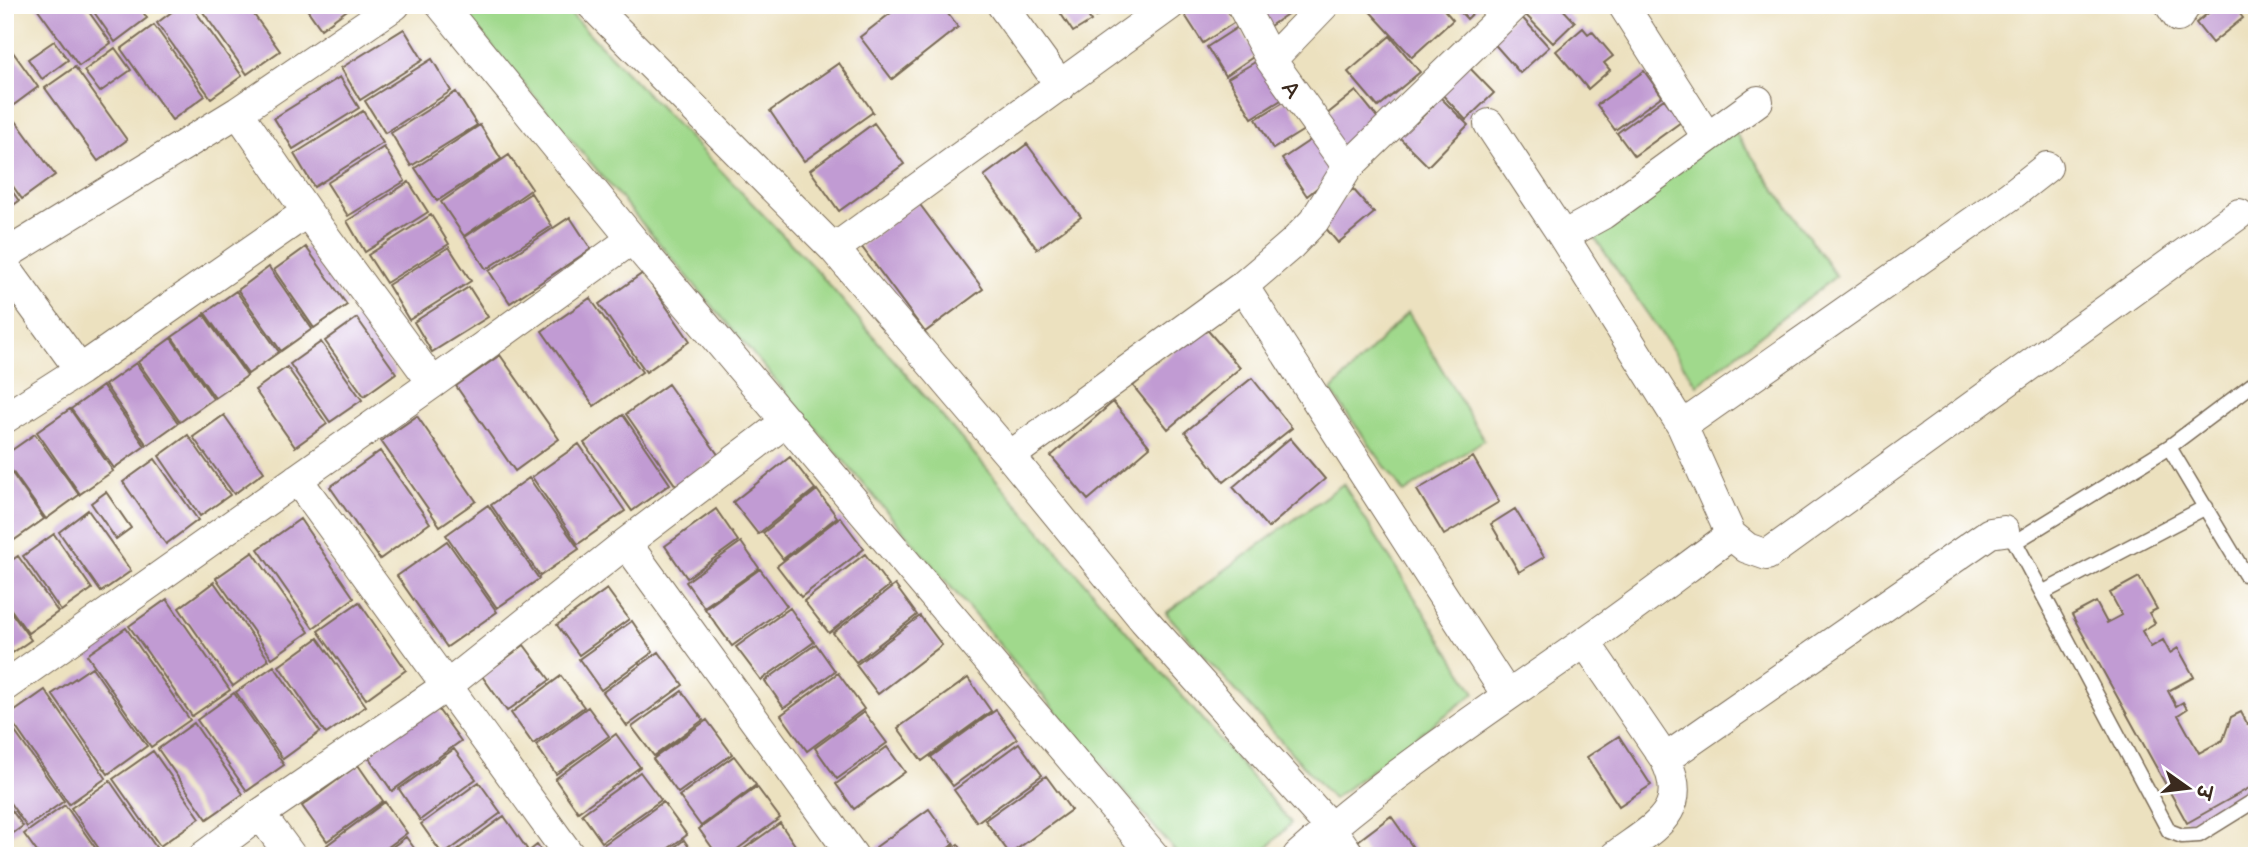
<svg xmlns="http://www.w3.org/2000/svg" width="2262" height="861" font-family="Itim,'Playpen Sans Deva',sans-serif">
	<rect width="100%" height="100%" fill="#fff"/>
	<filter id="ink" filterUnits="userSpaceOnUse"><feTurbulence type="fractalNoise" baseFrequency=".0143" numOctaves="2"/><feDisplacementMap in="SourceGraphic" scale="14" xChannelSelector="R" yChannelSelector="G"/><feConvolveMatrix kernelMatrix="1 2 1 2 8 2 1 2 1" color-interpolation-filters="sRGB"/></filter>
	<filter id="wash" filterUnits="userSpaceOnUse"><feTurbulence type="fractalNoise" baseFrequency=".00686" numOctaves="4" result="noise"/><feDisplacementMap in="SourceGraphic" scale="28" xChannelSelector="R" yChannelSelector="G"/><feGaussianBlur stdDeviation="1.57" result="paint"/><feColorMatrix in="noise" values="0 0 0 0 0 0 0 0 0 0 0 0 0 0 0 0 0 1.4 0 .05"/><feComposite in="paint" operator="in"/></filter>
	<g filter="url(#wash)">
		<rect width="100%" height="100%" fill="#ece1bf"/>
		<path fill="#a0d98c" stroke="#6e8255" stroke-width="2" d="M457,5h105l256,267 473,551 -31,33h-81z
			M1730,125l106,151 -139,109 -105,-151z
			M1408,312l76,128 -80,53 -73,-102z
			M1343,484l132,209 -142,106 -167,-186z"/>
		<g id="blocks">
			<path fill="#c19bd3" d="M35,5h49l27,38 -32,23z
				M89,5h49l9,13 -32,24z
				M181,5h10l51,71 -31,22 -54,-75z
				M198,5h49l33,46 -33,23z
				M304,5h50l-33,24z
				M901,5h40l17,22 -66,52 -32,-42z
				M1055,5h59l-18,12 -7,-11 -5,3 7,12 -18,11z
				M1186,5h38l11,17 -32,21 -22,-34z
				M1252,5h42l2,3 -29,20z
				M1364,5h76l13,15 -41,37z
				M1454,5h28l-15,14z
				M1526,5h33l16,17 -22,21 -32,-33z
				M2218,5h15l10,13 -31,25 -16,-20z
				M1518,13l31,34 -29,26 -30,-34z
				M154,25l51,71 -33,24 -51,-71z
				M1238,27l18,28 -31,21 -18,-29z
				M1583,28l5,6 4,-3 21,25 -9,7 6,7 -22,19 -32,-38z
				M404,29l19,31 -63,40 -19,-32z
				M1390,36l30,36 -42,35 -30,-35z
				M5,41l33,46 -27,20 -6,-8z
				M54,41l14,19 -26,19 -14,-20z
				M115,48l16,22 -31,22 -16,-21z
				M1262,58l24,39 -34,21 -24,-40z
				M432,59l19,32 -66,42 -20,-32z
				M839,63l34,49 -69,49 -34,-50z
				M1465,63l29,30 -28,27 -29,-31z
				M75,67l52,73 -29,21 -53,-73z
				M1644,71l18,25 -47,34 -18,-25z
				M340,77l19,31 -66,41 -19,-31z
				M1356,91l25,31 -36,28 -24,-31z
				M1434,91l34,34 -40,41 -35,-35 15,-15 8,7 17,-17 -7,-7z
				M456,92l21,33 -66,41 -20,-33z
				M1664,99l17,23 -47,34 -17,-23z
				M1287,100l17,30 -31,19 -17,-30z
				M363,111l20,32 -69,44 -20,-33z
				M16,121l39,54 -33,24 -17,-24v-47z
				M874,123l30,41 -65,47 -29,-41z
				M480,125l21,34 -64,42 -22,-33z
				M1315,137l22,35 -30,24 -25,-37z
				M1027,144l54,73 -44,32 -53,-73z
				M384,147l21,34 -57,35 -21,-33z
				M509,155l23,34 -68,47 -23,-34z
				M5,181l14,20 -14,10z
				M409,182l19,30 -63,40 -18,-31z
				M1353,189l21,24 -36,30 -18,-22z
				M531,193l21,33 -66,43 -21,-32z
				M918,202l65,87 -58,43 -64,-86z
				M431,215l18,29 -63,39 -18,-28z
				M570,217l21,32 -81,54 -21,-32z
				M306,247l41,58 -33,23 -40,-58z
				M449,247l22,34 -62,39 -21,-35z
				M269,267l43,62 -31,22 -43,-61z
				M643,273l47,68 -44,31 -47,-68z
				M469,287l19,30 -56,35 -18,-30z
				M236,291l43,61 -31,22 -43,-61z
				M590,298l52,74 -48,34 -52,-75z
				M204,315l43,61 -32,22 -43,-61z
				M357,318l39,55 -32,23 -39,-55z
				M1204,326l36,42 -72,61 -35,-43z
				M171,338l42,61 -33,23 -42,-60z
				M321,342l41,58 -32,22 -40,-58z
				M500,355l59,84 -44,32 -59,-85z
				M136,363l42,60 -31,22 -42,-60z
				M287,367l40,57 -32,23 -40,-57z
				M1252,378l40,50 -68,54 -39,-50z
				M668,384l51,72 -43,30 -50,-72z
				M103,386l42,60 -31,22 -43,-59z
				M1113,402l37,45 -62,53 -37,-44z
				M70,409l43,62 -33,23 -43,-62z
				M224,415l40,57 -30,22 -41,-57z
				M623,415l47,69 -38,27 -48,-68z
				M417,416l59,85 -36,25 -59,-85z
				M35,434l44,61 -33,24 -41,-58v-6z
				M188,435l42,60 -30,21 -41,-60z
				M1290,438l35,41 -57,49 -35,-41z
				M579,444l46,67 -47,33 -46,-67z
				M380,451l50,72 -50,36 -50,-72z
				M790,457l25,32 -57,45 -25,-32z
				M1473,457l26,45 -55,33 -27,-45z
				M155,459l43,61 -32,24 -43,-62z
				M5,463l39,56 -31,22 -8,-11z
				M529,478l50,71 -39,27 -49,-71z
				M817,490l20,27 -54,42 -20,-26z
				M106,492l25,36 -15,11 -25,-36z
				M488,505l51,74 -42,29 -51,-73z
				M716,509l22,32 -51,37 -22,-32z
				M1515,509l29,48 -25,15 -28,-48z
				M88,510l43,61 -30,21 -42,-60z
				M840,517l24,32 -63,48 -24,-31z
				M300,519l54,79 -41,30 -55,-79z
				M54,534l38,55 -31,22 -38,-55z
				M447,541l50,71 -50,35 -50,-71z
				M741,542l18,26 -55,39 -18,-25z
				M253,552l56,80 -37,26 -56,-80z
				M865,554l24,32 -60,47 -25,-32z
				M18,556l40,56 -30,21 -23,-32v-36z
				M760,569l27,37 -55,40 -27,-37z
				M2139,577l18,32 -8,4 6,10 -13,8 9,16 12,-7 7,13 8,-5 16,29 -26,14 8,15 7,-4 4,7 -9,6 21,38 24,-13 8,-23 10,-5 7,13 9,-5v48l-5,5 -1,14 -64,36 -115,-208 24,-13 11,21 15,-8 -12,-22z
				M214,582l55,78 -36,26 -54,-78z
				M895,585l22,30 -61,47 -23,-29z
				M607,589l22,30 -50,36 -22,-30z
				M167,599l63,91 -38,26 -63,-90z
				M359,602l47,68 -40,29 -48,-68z
				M5,604l26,36 -26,18z
				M790,608l24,34 -53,38 -25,-33z
				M920,616l22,29 -64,49 -22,-29z
				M632,621l21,31 -52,38 -22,-31z
				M126,628l64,92 -39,27 -64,-92z
				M318,638l48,68 -40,28 -47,-68z
				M816,644l19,27 -51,37 -19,-27z
				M524,645l26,35 -43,31 -25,-35z
				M659,652l24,33 -56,41 -24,-34z
				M274,666l46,66 -37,27 -47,-67z
				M92,667l55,79 -39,28 -56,-80z
				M838,673l26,36 -57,42 -26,-36z
				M561,676l23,31 -51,37 -22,-31z
				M968,678l23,33 -69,50 -24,-33z
				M45,690l61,88 -37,26 -61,-88z
				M682,691l21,29 -49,36 -22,-29z
				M234,693l50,72 -37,26 -50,-71z
				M435,705l26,36 -69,50 -25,-36z
				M588,707l21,29 -53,38 -20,-29z
				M996,710l21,29 -64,47 -22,-29z
				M864,712l23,31 -50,36 -22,-31z
				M707,720l25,34 -54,39 -25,-34z
				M8,722l56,79 -37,26 -22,-31v-72z
				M194,723l49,71 -36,25 -49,-70z
				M616,734l24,33 -62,45 -23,-33z
				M1619,736l32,49 -32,21 -32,-49z
				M1019,743l23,32 -65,47 -23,-32z
				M887,747l18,25 -51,37 -18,-25z
				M454,749l22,30 -56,41 -21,-31z
				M153,751l47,67 -40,28 -47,-67z
				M734,756l22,29 -55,41 -22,-30z
				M358,765l25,36 -56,40 -25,-35z
				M640,772l21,28 -59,42 -20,-28z
				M1046,776l25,34 -61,44 -25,-34z
				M110,781l52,75h-58l-33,-48z
				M479,782l22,31 -58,42 -22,-31z
				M757,787l23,31 -52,38h-10l-19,-27z
				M5,801l18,25 -18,13z
				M385,802l22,31 -31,23h-41l-8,-11z
				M663,802l24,33 -29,21h-54l-5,-8z
				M65,805l36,51h-61l-16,-22z
				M929,809l25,35 -17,12h-55l-6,-9z
				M504,816l23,33 -10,7h-68z
				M1391,816l28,40h-50l-11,-15z
				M780,823l17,25 -10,8h-53z
				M406,837l14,19h-40z
				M684,840l11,16h-32z
				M958,844l8,12h-24z
				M537,845l8,11h-22z
				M801,849l6,7h-15z"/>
		</g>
	</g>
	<g filter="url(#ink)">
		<use href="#blocks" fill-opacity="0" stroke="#796a56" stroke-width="2"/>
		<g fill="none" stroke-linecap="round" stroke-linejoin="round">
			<defs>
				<path id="service" d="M2257,381l-88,66 76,127 12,7
					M2004,531l11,11 154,289 13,5 17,-1 58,-36
					M2015,542l154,-95
					M2042,593l164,-86"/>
				<path id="minor" d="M441,5l191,234 522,617
					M592,5l242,244 176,207 134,164 186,207 20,29
					M1002,5l59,81
					M1242,5l29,55 77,107
					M1623,5l84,132
					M2170,5l8,12 8,-12
					M1271,60l53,-55
					M238,112l69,100 126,171
					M1489,124l74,112 119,190 49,109 16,13 20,7 472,-341
					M1563,236l40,-22 155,-113
					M834,249l336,-244
					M5,255l233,-143 157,-107
					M5,267l75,103
					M1243,286l264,409
					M5,418l75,-48 227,-158
					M1682,426l328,-230 37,-29
					M1010,456l233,-170 49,-42 22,-23 34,-54 167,-162
					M297,479l273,377
					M626,543l227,313
					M1585,642l80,117c27,53 -13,69 -50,97
					M5,686l428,-303 199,-144
					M1665,759l325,-226 14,-2
					M260,814l31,42
					M204,856l56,-42 188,-129 178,-142 161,-122
					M1298,856c88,-79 189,-145 287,-214 49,-34 97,-71 146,-107"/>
			</defs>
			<use href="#service" stroke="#796a56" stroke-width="17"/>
			<use href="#minor" stroke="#796a56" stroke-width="32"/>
			<use href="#service" stroke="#fff" stroke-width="14"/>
			<use href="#minor" stroke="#fff" stroke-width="30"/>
		</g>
	</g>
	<g text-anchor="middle" stroke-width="5" stroke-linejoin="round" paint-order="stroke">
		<g font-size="24" fill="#3b2a1e" stroke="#fff">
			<text transform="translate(1292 89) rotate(54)" y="8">A</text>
		</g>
	</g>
	<rect width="2262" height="861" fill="none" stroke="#fff" stroke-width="28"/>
	<g transform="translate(2188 788) rotate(104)" stroke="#ffffff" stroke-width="5" paint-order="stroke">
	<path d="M0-5L12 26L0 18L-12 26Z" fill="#3b2a1e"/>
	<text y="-10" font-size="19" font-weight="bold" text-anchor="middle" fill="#3b2a1e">उ</text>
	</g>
</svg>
